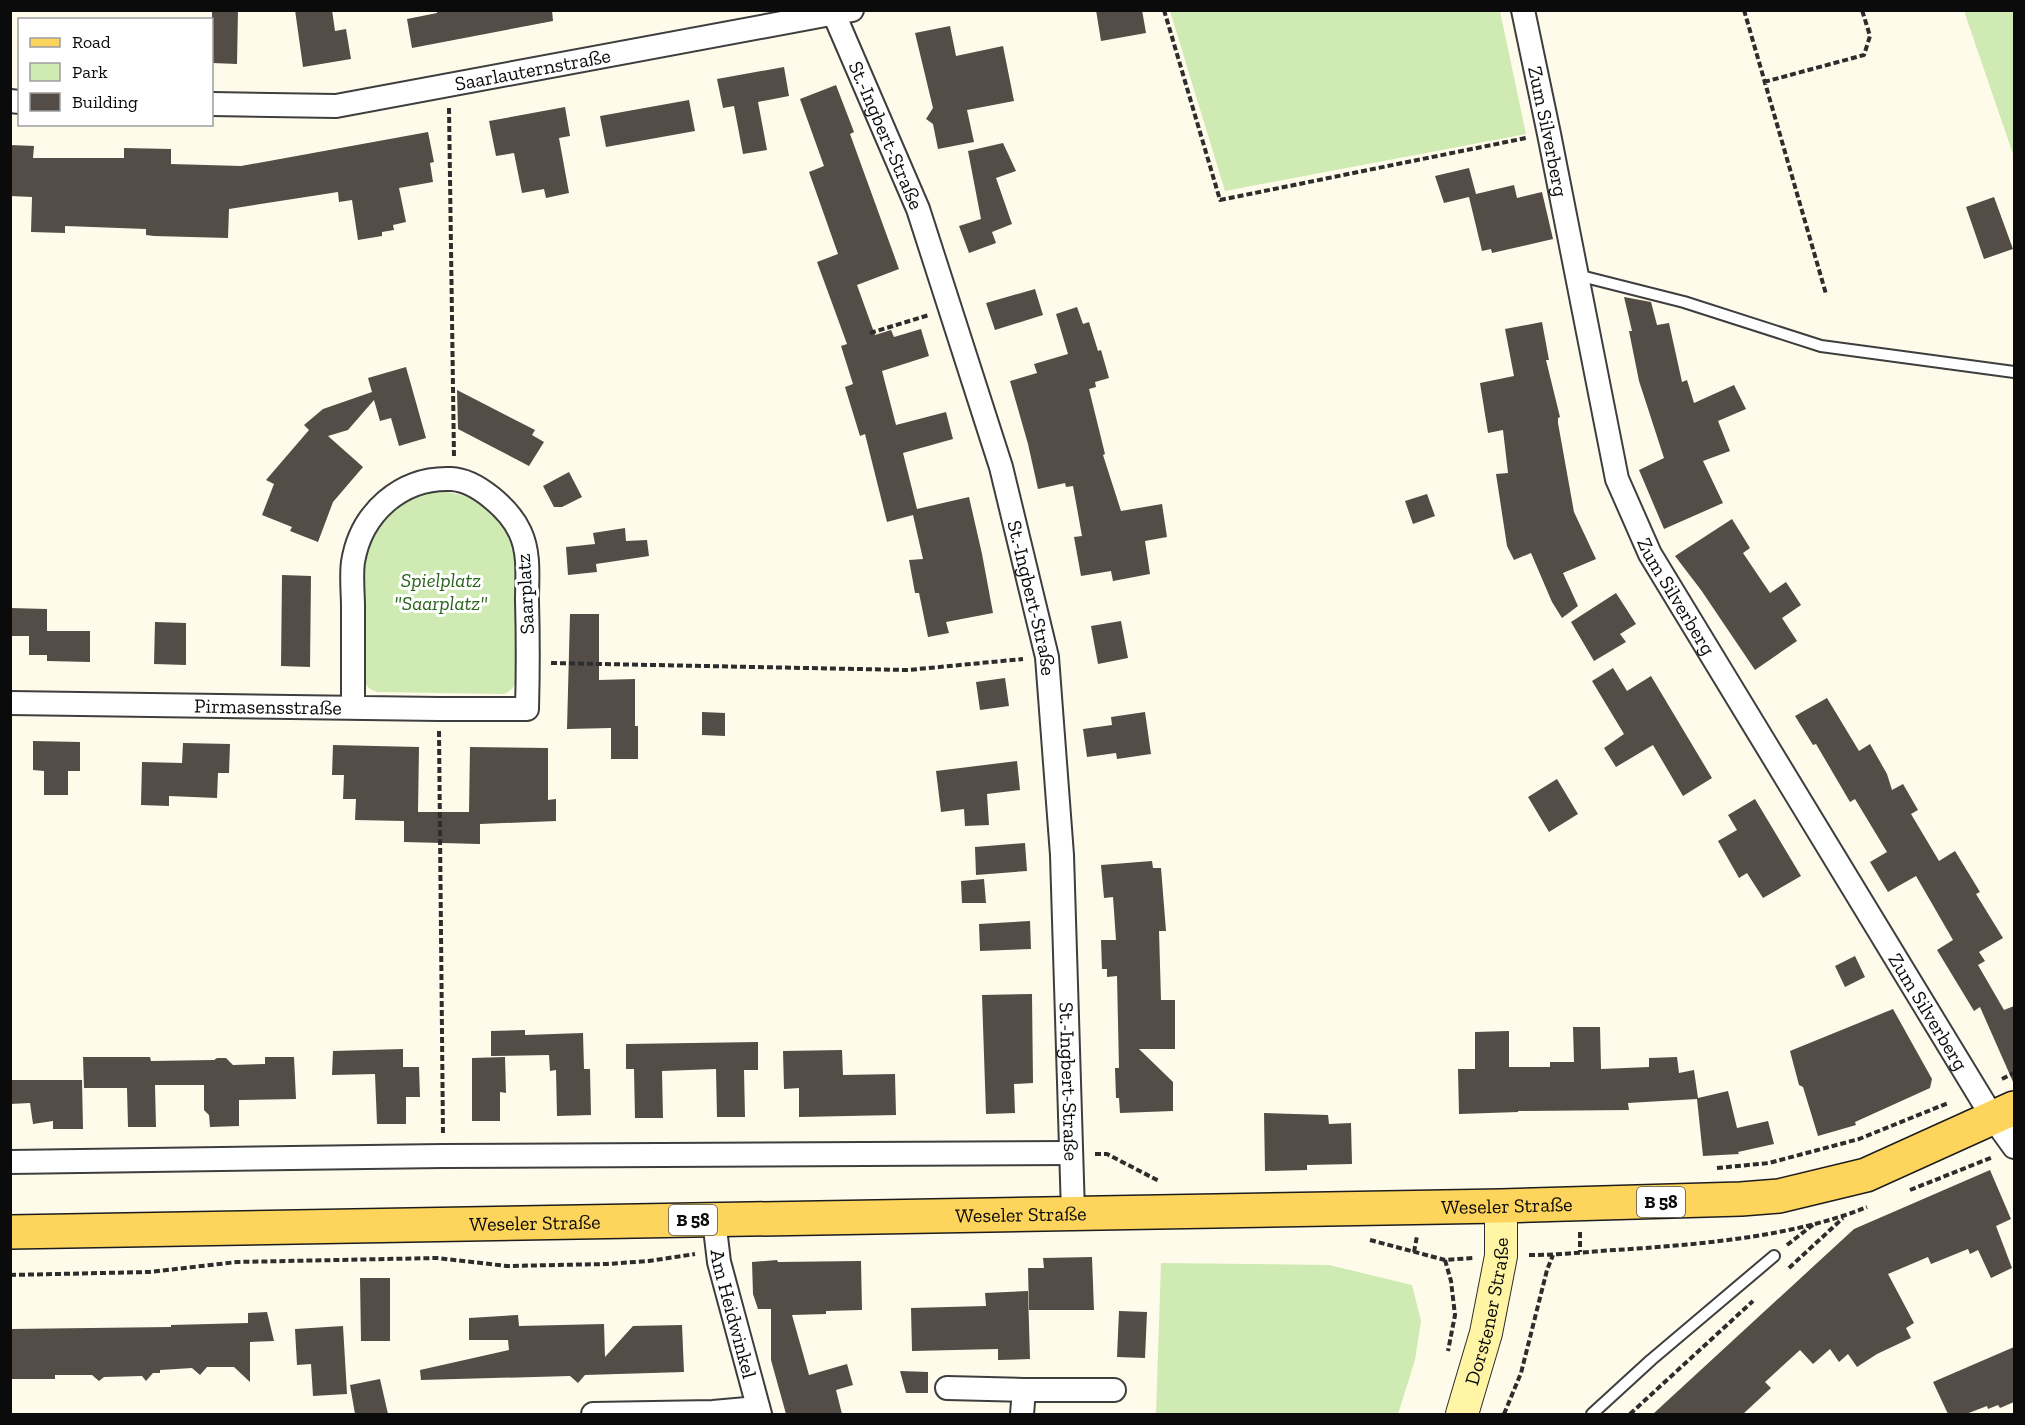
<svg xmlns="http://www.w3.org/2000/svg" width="2025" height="1425" font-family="'Zilla Slab',serif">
	<rect width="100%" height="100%" fill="#fffbea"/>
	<path fill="#cfeab3" d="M1170,11h330l26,123 -301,57z
		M1964,11h50v146z
		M432,490c50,5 73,22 86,72l1,111c-3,10 -5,17 -15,21l-127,-2c-8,-2 -12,-7 -15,-15 1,-24 1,-47 1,-71 1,-57 6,-99 69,-116z
		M1161,1263l168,2 83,20 9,36 -6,39 -17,54h-242z"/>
	<path fill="#544c47" d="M212,10h26l-1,54 -25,-1z
		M295,10h37l3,21 11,-2 5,30 -48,8z
		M437,10h115l1,11 -141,27 -5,-29 30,-6z
		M1096,10h46l4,23 -45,8z
		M950,26l6,30 47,-10 11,55 -47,9 7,32 -36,7 -5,-25 -7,-5 7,-11 -18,-75z
		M784,67l5,29 -31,6 9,48 -24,4 -9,-48 -11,2 -6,-29z
		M836,85l18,47 -4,2 49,135 -42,16 18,50 16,-5 3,7 27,-8 8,27 -47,15 14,54 50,-13 7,27 -50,14 14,56 52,-12 13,57 11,59 -47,9 3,11 -21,4 -9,-44h-4l-6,-33 14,-1 -10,-44 -26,7 -22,-88 -5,2 -15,-49 8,-3 -12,-38 6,-2 -30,-82 21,-8 -29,-82 15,-6 -24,-67z
		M689,100l6,31 -89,16 -6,-31z
		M565,107l5,29 -11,2 10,55 -23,5 -2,-9 -22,4 -8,-40 -18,3 -7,-35z
		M428,132l6,30 -4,1 3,19 -34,6 7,34 -13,3 1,5 -12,2v4l-24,4 -6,-40 -13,2 -1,-10 -109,17 -1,29 -74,-2 -8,-1v-6l-81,-3v7l-34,-1 1,-35 -22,-1v-51l24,1 -1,12h91v-10l47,1v15l70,2z
		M1003,143l13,28 -20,7 16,46 -20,8 4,11 -27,10 -10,-27 22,-7 -13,-68z
		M1469,168l7,26 38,-9 3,13 25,-6 11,47 -61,14 -1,-4 -9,2 -13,-54 -25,6 -9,-27z
		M1994,197l19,52 -29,10 -18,-52z
		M1035,289l8,26 -48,15 -9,-27z
		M1624,297l27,5 6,23 12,-2 13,59 5,-2 7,23 40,-18 12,24 -28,12 12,30 -27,10 20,42 -59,26 -25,-59 25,-12 -25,-77 -10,-50h3z
		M1077,307l6,17 6,-2 9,29 3,-1 8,28 -14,4 1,5 -7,2 16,65 -2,1 18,56 41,-7 5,33 -22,4 5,33 -37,7 -2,-10 -30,5 -7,-39 8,-1 -9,-50 -7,1 -1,-4 -27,6 -10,-45 -18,-63 27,-8 -3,-9 34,-10 -12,-40z
		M1542,322l7,38h-3l14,57 -2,1v5l16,89 22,47 -33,14 15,33 -16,12 -10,-16 -21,-49 -17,7 -7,-14 -11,-72 12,-1 -5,-43 -15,3 -8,-50 34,-7 -9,-47z
		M406,367l20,71 -27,8 -8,-28 -11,3 -6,-21 -26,30 -20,6 35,31 -30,35 -15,40 -28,-11 2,-4 -30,-12 12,-31 -8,-4 43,-50 -5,-5 19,-16 49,-17 -4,-14z
		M457,390l78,40 -3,5 12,7 -15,24 -71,-37z
		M569,472l13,25 -20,10h-8l-11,-21z
		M1427,494l8,22 -22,8 -8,-23z
		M1732,519l18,29 -7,5 27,40 16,-11 15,23 -19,13 15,23 -42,29 -54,-80 -26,-34z
		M625,528l1,13 21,-1 2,16 -53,8 1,8 -29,3 -2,-28 29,-3 -2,-11z
		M282,575l29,1 -1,91 -29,-1z
		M1616,593l20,31 -16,10 6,8 -32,19 -23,-39z
		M10,608l37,1v22h43v31l-43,-1v-6h-18v-19h-19z
		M570,614h29v66l36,-1v47h3v33h-27v-31l-44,1z
		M1121,621l7,37 -30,6 -7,-38z
		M155,622l31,1v42l-32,-1z
		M1613,668l14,23 24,-15 61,102 -29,18 -30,-51 -37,22 -12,-19 20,-14 -32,-53z
		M1005,678l4,28 -29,4 -4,-28z
		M1827,698l32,53 11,-7 17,30 5,16 11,-6 15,26 -7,4 28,47 16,-10 25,41 -4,2 27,44 -24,14 6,9 -7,4 26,45 10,-4v78l-34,-77 -6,4 -37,-61 16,-10 -37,-64 -28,16 -18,-30 17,-10 -32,-53 -5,3 -34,-58 -3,1 -18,-29z
		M702,712l23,1v23l-23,-1z
		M1145,712l6,42 -34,5 -1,-6 -29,4 -4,-28 29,-4 -1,-8z
		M33,741l47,1v29h-12v24h-24v-24l-11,-1z
		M183,743l47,1 -1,29h-11l-1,25 -48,-2v10l-28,-1 1,-43 40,1z
		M333,745l86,2 -1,65h51l1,-65 78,1v52l8,-1v22l-76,3v20l-76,-2v-21l-49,-1 1,-21h-13l1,-24h-12z
		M1017,761l3,29 -33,4 2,31 -24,1 -1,-17 -23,3 -5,-41z
		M1557,779l21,35 -29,18 -21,-35z
		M1755,799l46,77 -38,22 -16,-25 -8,5 -21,-37 19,-11 -9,-15z
		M1025,843l2,28 -51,4 -1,-28z
		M1152,861l1,7h8l5,63h-7l2,69h14v49h-36l34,33v29l-53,2 -1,-15h-3l-1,-30h4l-2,-92 -10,1v-8h-5l-1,-29h15l-3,-43 -9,1 -3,-33z
		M984,879l2,24h-24l-1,-22z
		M1030,921l1,28 -51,2 -1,-27z
		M1855,956l10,21 -20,10 -10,-21z
		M1032,994l1,89 -19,1 1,29 -29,1 -4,-119z
		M1893,1009l39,70 -2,9 -75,34 1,3 -38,11 -15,-49 -4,-2 -9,-34z
		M1573,1027h27l1,42 48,-2v-9l28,-1 2,16 15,-3 4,28 30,-7 9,37 31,-7 6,23 -36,8 1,2 -36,2 -6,-57 -69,4 1,7 -111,1v1l-59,2 -1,-45h17v-37l34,-1v36h41v-5h24z
		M525,1030v5l58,-2 1,36h6l1,46 -34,1 -1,-46 -6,1 -1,-16 -58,1v-25z
		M758,1042v28h-14l1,47h-28l-1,-48 -54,2 1,47h-28l-1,-49h-8v-25z
		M403,1049v18h16l1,30h-14v27h-29l-2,-50 -43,1 1,-24z
		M842,1050l1,25 52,-1 1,41 -97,2v-29l-15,1 -1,-38z
		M83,1057h67l1,4 63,-1 3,-2h9l7,7 32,-1v-7h29l2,42 -57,1v26l-29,1 -1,-12 -5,-5v-25h-49l1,42h-28l-1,-39h-43z
		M505,1057l1,36 -6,-1v29h-28v-63z
		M10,1080h72l1,49h-30v-8l-20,3 -3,-21 -20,1z
		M1264,1113l64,2 1,9 22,-1 1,41 -45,1v5l-42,1z
		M1990,1170l21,49 -15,7 16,42 -21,10 -13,-28 -8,4 -2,-5 -37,15 -3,-7 -40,17 26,49 -8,5 5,10 -34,16 -20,13 -9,-13 -9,8 -9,-13 -17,15 -13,-14 -35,32 6,6 -28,26h-90l201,-185z
		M1092,1257l2,53h-65l-1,-42h16l-1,-10z
		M777,1260l1,2 83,-1 1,49 -36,1v3l-34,1 17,60 38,-11 6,21 -17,5 6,24h-56l-15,-54v-51h-13l-5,-15 -1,-32z
		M360,1278h30v63h-29z
		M1028,1291l2,68 -32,1v-11l-86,2 -1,-43 75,-2 -1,-13z
		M1119,1311l28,1 -2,46 -28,-1z
		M267,1312l7,29 -24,1v40l-16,-15h-27l-7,8 -8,-7 -32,2v3h-7l-7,8 -4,-5 -38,1 -5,4 -7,-6h-37v4h-45v-50l161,-2v-2l77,-2v-10z
		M518,1315l1,11 85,-2 1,33 28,-31 49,-1 2,47 -99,3 -7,8 -8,-7 -149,4 -1,-10 89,-20 -1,-10h-39v-22z
		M343,1326l4,68 -34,2 -2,-32 -14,1 -2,-36z
		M2014,1347v55l-14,6 -2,-3 -10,4 -1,-3 -21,8h-18l-15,-32z
		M900,1371l28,1v21h-22z
		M380,1379l8,35h-33l-5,-29z"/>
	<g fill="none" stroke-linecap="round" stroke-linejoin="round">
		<defs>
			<path id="service" d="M1577,275l107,27 137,44 193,26
				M1592,1414l59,-54 123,-104"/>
			<g id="minor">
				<path id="s1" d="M1523,10l26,124 68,345 33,75 343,564 21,29"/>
				<path id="s2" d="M834,14l84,195 83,258 46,190 15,198 11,357"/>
				<path d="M10,101l10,1"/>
				<path id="s3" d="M212,104l124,2 516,-96"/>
				<path id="s4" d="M10,703l429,6h88c1,-36 1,-73 0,-109 0,-22 3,-47 -7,-68 -10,-22 -43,-52 -69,-53 -50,-2 -90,34 -98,83 -2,14 0,31 0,45 0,34 0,67 0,101"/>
				<path d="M10,1162l433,-6 628,-3"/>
				<path id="s5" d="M714,1220l5,42 41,152"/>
				<path d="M947,1388l77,2"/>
				<path d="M593,1414l120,-2 45,-4"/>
				<path d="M1022,1414l2,-24h90"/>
			</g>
			<g id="secondary">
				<path id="s6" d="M1462,1414l24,-81 15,-77v-50"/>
			</g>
			<g id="primary">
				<path id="s7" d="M10,1232l1491,-26 240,-7 38,-3 87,-21 148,-67"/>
			</g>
		</defs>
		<use href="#service" stroke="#3e3e3e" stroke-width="14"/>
		<use href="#minor" stroke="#3e3e3e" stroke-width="26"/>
		<use href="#secondary" stroke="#2d2d2d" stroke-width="34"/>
		<use href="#primary" stroke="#1c1c1c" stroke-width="36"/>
		<path stroke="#2d2d2d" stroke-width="4" stroke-dasharray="6 3" stroke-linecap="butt" d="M1164,10l56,190 306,-62
			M1744,10l82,284
			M1841,10v1
			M1764,82l100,-27 6,-19 -8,-26
			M449,108l5,349
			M870,333l59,-18
			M551,663l357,7 115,-11
			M439,731l4,403
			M2002,1079l12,-6
			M1095,1154h12l52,27
			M1717,1168l52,-5 90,-24 89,-36
			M1910,1190l83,-33
			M1580,1232v20
			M1370,1240l75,20 28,-2
			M1787,1245l27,-21
			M1414,1252l3,-16
			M1529,1255c29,0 57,-3 86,-5 80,-5 179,-13 252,-43
			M1445,1260l6,21 4,34 -7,36
			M1789,1268l54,-50
			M10,1275l139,-3 88,-10 200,-4 70,8 100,-2 42,-3 46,-7
			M1504,1414l17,-41 26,-103 6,-15
			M1630,1414l123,-113"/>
		<use href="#service" stroke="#fff" stroke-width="10"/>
		<use href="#minor" stroke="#fff" stroke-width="22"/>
		<use href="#secondary" stroke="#fff5a5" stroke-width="32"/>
		<use href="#primary" stroke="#fdd55c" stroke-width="33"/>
	</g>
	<g text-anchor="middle" stroke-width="6" stroke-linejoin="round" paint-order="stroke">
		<g fill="#fff" stroke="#545454" stroke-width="1.5">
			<rect x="1637" y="1187" width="48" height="30" rx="4.5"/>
			<rect x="669" y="1205" width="48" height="30" rx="4.5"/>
		</g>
		<g font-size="18" font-weight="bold" fill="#0b0b0b">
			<text x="1661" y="1208">B 58</text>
			<text x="693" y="1226">B 58</text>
		</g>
		<g font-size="20" fill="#0b0b0b" stroke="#fff">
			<text dy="7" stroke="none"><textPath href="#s3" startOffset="324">Saarlauternstraße</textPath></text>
			<text dy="7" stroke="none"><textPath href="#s1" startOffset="124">Zum Silverberg</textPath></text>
			<text dy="7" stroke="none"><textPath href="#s2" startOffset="132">St.-Ingbert-Straße</textPath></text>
			<text transform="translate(525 594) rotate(-93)" y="7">Saarplatz</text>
			<text dy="7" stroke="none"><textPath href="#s1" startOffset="610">Zum Silverberg</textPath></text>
			<text dy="7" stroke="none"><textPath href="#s2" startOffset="618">St.-Ingbert-Straße</textPath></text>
			<text dy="7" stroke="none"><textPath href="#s4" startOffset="258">Pirmasensstraße</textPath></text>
			<text dy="7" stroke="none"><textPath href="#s1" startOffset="1096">Zum Silverberg</textPath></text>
			<text dy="7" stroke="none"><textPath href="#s2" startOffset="1104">St.-Ingbert-Straße</textPath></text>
			<text dy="7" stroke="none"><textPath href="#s7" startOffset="1497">Weseler Straße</textPath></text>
			<text dy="7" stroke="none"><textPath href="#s7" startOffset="1011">Weseler Straße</textPath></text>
			<text dy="7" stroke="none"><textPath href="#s7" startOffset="525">Weseler Straße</textPath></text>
			<text dy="7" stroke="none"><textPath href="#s6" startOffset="106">Dorstener Straße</textPath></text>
			<text dy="7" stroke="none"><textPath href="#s5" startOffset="96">Am Heidwinkel</textPath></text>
		</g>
		<g font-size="20" font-style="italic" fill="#2a641b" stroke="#fff">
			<text x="441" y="587">Spielplatz<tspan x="441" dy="23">"Saarplatz"</tspan></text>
		</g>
	</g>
	<rect width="2025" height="1425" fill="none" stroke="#0b0b0b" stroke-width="24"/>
	<rect x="18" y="18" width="195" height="108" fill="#ffffff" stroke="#9d9d9d" stroke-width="1.5"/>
	<rect x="30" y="38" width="30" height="9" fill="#fdd55c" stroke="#9d9d9d" stroke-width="1.5"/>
	<text x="72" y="48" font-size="18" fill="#0b0b0b">Road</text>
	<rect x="30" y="63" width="30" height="18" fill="#cfeab3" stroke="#9d9d9d" stroke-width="1.5"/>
	<text x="72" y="78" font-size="18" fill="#0b0b0b">Park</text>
	<rect x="30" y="93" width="30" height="18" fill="#544c47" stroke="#9d9d9d" stroke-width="1.5"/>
	<text x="72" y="108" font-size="18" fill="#0b0b0b">Building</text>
</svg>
